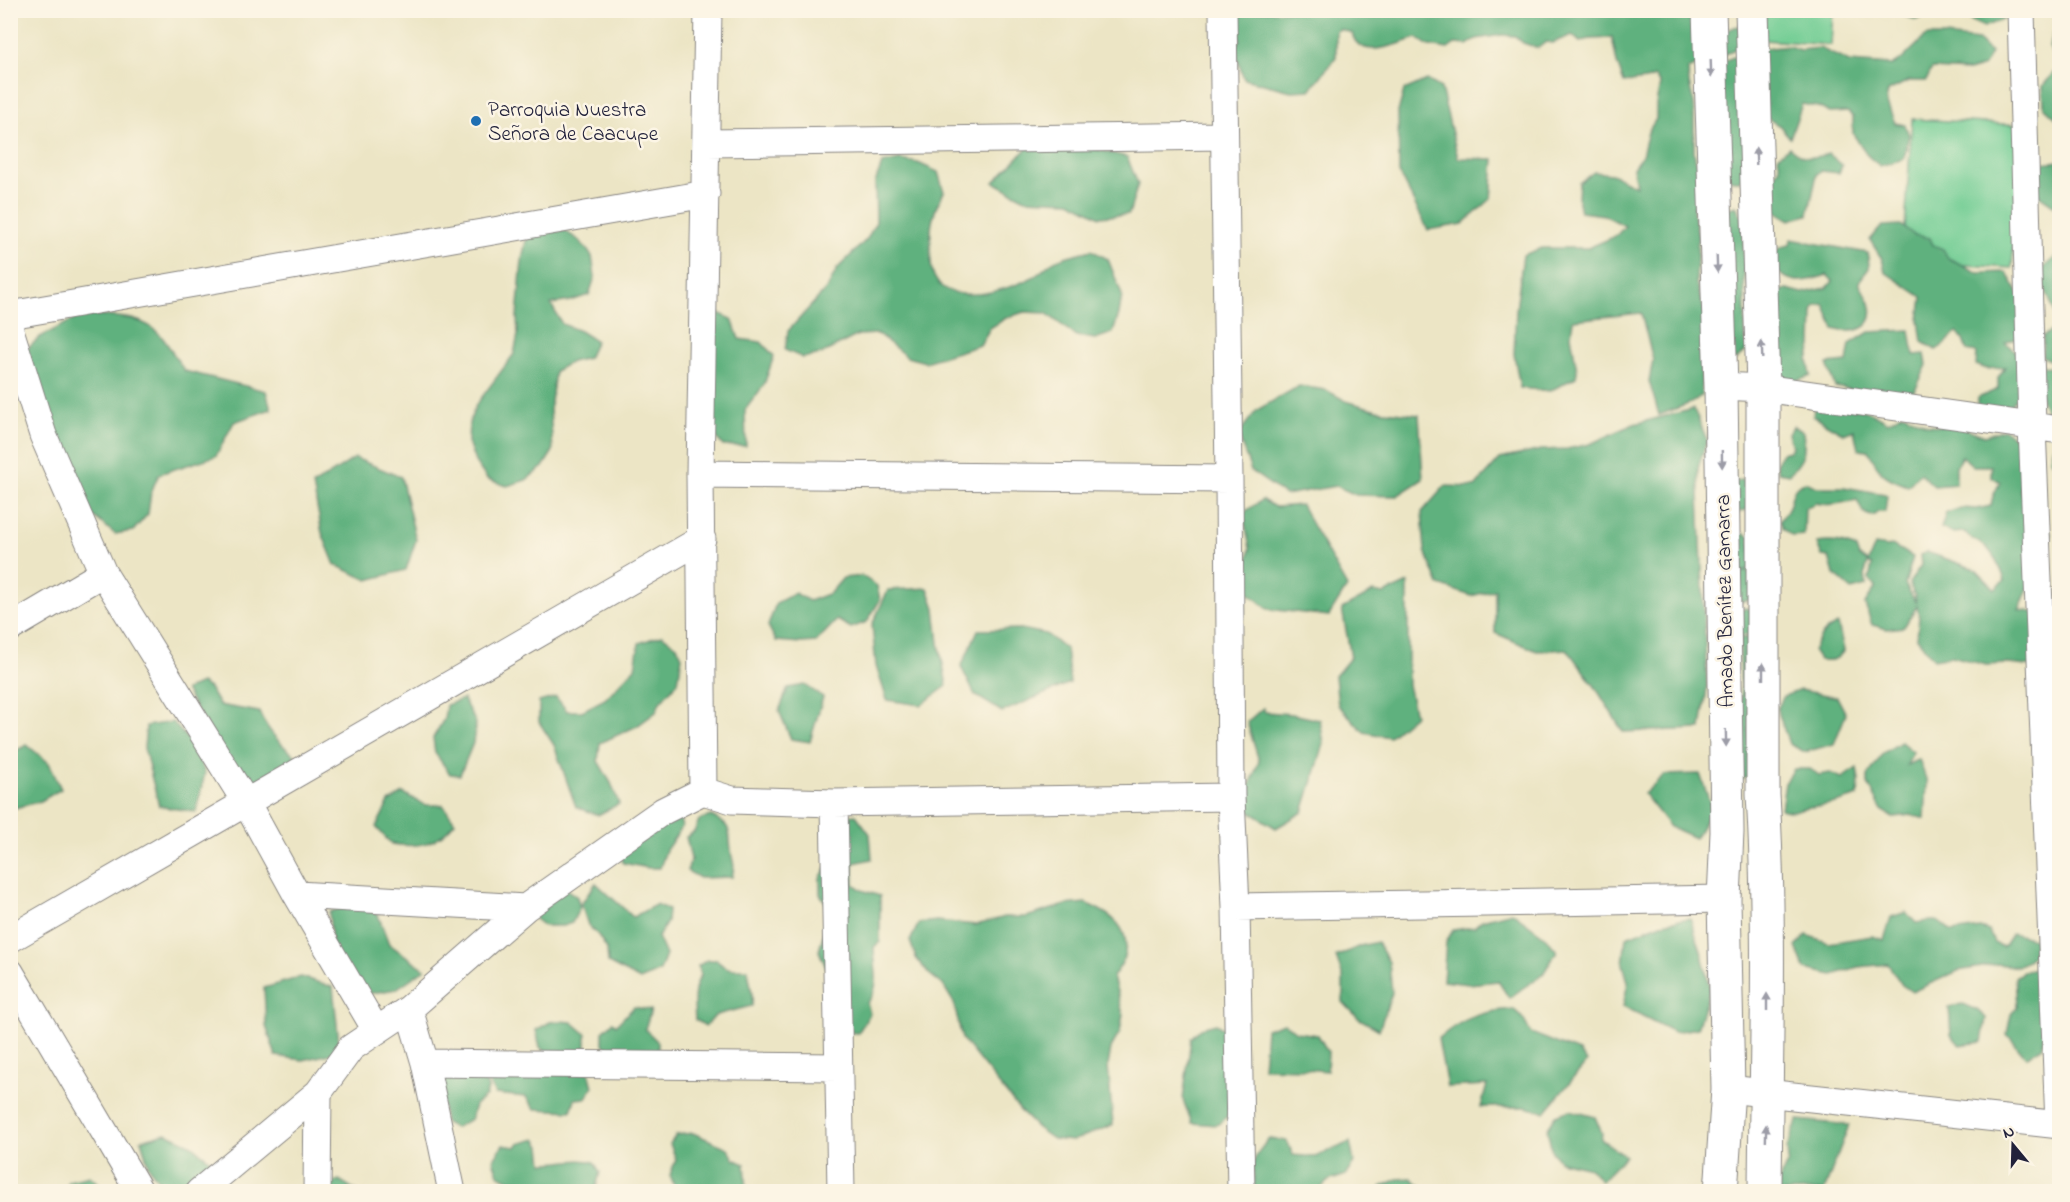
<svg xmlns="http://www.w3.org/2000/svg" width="2070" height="1202" font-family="'Indie Flower',sans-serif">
	<rect width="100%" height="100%" fill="#fcf5e5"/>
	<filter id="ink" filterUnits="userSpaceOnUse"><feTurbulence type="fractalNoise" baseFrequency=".0167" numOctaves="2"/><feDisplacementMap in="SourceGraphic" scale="12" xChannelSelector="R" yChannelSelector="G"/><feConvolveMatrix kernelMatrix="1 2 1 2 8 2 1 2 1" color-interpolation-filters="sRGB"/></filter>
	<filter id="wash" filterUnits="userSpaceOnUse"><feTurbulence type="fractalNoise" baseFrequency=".008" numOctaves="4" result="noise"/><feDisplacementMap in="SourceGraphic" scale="24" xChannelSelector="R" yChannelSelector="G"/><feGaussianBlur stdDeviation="1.35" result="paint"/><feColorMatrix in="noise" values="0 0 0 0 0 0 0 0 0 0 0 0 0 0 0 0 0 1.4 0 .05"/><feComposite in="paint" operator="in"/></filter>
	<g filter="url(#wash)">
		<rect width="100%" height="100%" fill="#ece5c5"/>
		<path fill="#74ce95" stroke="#4b7868" stroke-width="1.5" d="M1766,11h67l-2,34 -67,-5z
			M1912,119l109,6 -9,143 -109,-7z"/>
		<path fill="#5fb17e" stroke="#406a5c" stroke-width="1.5" d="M1229,11h463l6,16 1,37 -11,5 1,14 5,21v48l6,31 -7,27 5,25 -2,48 14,47 -10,22 2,43 -11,8 -32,12 -10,-34 4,-21 -12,-47 -68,7 -2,15 6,36 -1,6 -26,14 -30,-3 -6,-34 2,-44 7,-55 19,-7h46l28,-12 9,-10 -21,-11 -23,-3 -3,-15 1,-14 15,-11 18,2 24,12 -3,-18 9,-13 6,-23 8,-13v-15l4,-20 -5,-7 -9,3 -22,3 -7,-20 -5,-26c-13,4 -19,-1 -32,5l-8,-7 -20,8 -6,-1 -8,6 -15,-5 -8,-7 -13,-1 -26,4 -9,6 -12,-1 -7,5 -19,-3 -12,-8c-20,6 -58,24 -65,-5l-12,-4 -4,2v26l-26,33 -19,1 -47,-12 -10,-30 6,-9z
			M1894,11h40l-17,9 -22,-7z
			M1964,11h44l-3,8 -21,8 -13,-6z
			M2059,25v40l-10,-18 7,-20z
			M1738,26l5,19 -20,10v-24z
			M1926,36h19l33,4 13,13 -7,13 -15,5 -37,-2 -6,12h-18l-20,10 -2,10 9,22 10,2 4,10 -5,24 -24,7 -11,-9 -16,-23v-17l-5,-5 -18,1 -12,-6 -16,-3 -12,34 -10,-12 -13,-8 -20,55 -7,8h-6l-20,-12 10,-108 9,-4 12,4 16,-12 28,-3 11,4 20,-2 29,14 43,3 8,-4z
			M2059,72h1l-1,49 -15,-14 -1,-21 10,-13z
			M1427,80l14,8 17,70 36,1 -3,40 -28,25 -35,6 -29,-57 -1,-61 6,-22z
			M1084,146l43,11 11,27 -9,30 -29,3 -30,-16 -45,-2 -31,-17 34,-35z
			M1789,147c14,12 22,12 40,7l13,11 -3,8 -18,-2 -4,3 -9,41 -18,5 -18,-11v-33l8,-8 -2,-12z
			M900,160l18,3 20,9 6,20c-15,25 -14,41 -13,70 2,51 74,30 102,15 7,-3 12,-10 18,-14 11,-7 27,-9 40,-13l17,9 14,36 -3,19 -6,19 -18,6 -19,-3 -30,-23 -22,-1 -18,6 -16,10 -10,17 -55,17 -18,-5 -29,-23 -20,1 -37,19 -18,4 -18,-8 3,-19 40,-44 9,-18 30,-30 9,-17 -1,-39 7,-19z
			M2059,161v48l-23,-16 -5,-15 10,-15z
			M1736,206l7,12 3,133 -9,8 -10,1 -1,-151z
			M1901,225l13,10 16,3 3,7 10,4 5,9 31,15 27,-1 15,25 -3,41 -13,5 16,12 3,43 -11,3 -2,8 -10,3 -24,-4 1,-10 20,-9v-11l7,-11 -18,2 -11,-4 1,-12 -10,-2 -4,-11 -6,-8 -12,12 -9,6 -14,-8 -3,-22 3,-23 -37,-25 -3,-13 -12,-19 12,-14z
			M544,231h21l15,10 12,15 3,21 -6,18 -18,6 -20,3 11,20 18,7 16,10 -8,17 -17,4 -16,9 -5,39 3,41 -10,16 -17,13 -19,6 -20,-7 -12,-17 -7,-20 1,-19 7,-18 38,-51 4,-19 -1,-18 5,-57 4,-20z
			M1791,239l77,14 1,15 -10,14c2,8 9,14 11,21 8,26 -18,32 -36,26l-10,-25 -9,2 -2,6 -1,34 -4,14 3,16 -30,10 -10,-7 -1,-85 17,-5 16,4 18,-4 6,-1 6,-7 -6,-6c-26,8 -36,11 -57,-9l2,-11 9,-8 9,-2z
			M2059,254v81h-1c0,-19 -7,-32 -14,-48l-8,-4 -2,-7z
			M716,312l16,7 7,20 22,3 13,14 -10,29 -19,25 1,36h-23l-14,-18 -3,-101z
			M82,315c28,2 59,-2 79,21 9,10 15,24 24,35l81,20 5,18 -37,13 -18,34 -57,18 -8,18 -3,22 -15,17 -18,3 -32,-26 -57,-158 14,-13z
			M1910,330l4,25 11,-1 2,11 -7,15 -6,11 -11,7 -68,-11 -8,-23 20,-2 3,-18 19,-12z
			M2051,331l8,7v22l-8,1 -9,-5 1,-20z
			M2039,366l20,1v47c-23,1 -20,-31 -20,-48z
			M1299,386l27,4 20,11 31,9 42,5 4,64 -26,17 -41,-1 -20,-9 -51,9 -34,-24 -13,-37 19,-24z
			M1815,404l53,7 20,11 15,-9 25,12 33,2 24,9 19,-7 21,18 -5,44 31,43 -32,76 20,3 20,36 -23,18 -28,-3 -22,1 -34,-9 -18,3 -17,-21 2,-22 -2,-10 -13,21 -17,2 -15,-4 -7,-21 11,-17 -7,-7 3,-15 -4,-2 -3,10 1,13 -14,4 -18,-16 -5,-17 -7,-1 -5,-13c15,-2 25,-1 39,5l3,9 9,5 7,-17 13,2 4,-2 21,12 -8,27 11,19 -1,-7 -6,-13 12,-18 -1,-10 7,-3 48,17 20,20 10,-9c-4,-12 -13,-31 -25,-37 -7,-4 -10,-3 -15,-11l-13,1 -11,-5 5,-15 15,-5 16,1 14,-3 2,-10 7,-14 -9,-6v-10h-18l-11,-10 -6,10v18l-22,2 -14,-13 -12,13c-25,-9 -28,-12 -40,-36l-10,-1 -4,-19 -10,4 -31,-18z
			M1694,409l13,31 -9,28 9,220 -6,41 -78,3 -27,-44 -29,-39 -30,2 -42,-18v-43l-24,6 -32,-11 -14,-34 -3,-39 23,-26 30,1 25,-28 41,-9 26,-1 23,-5 44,-20z
			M1793,426l10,6c3,21 1,28 -14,42l-11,-2 -2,-8 6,-11 7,-2 3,-4 -4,-14z
			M2059,438v31l-9,-10 3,-12z
			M355,458l46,19 15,63 -10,30 -38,10 -33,-15 -13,-32 -9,-48z
			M1740,480h10l2,28 -15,5 -4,-31z
			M1806,482l10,5h28l41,7 2,2 -2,16h-7l-5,4c-12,-2 -11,-6 -16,-16 -13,2 -28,7 -41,3l-11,5 -1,27 -12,1 -9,-7 -3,-8c3,-5 8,-11 10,-17 3,-12 3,-19 16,-22z
			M1262,500l13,7 26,-2 46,82 -18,29 -61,-7 -24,-20 6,-41 -7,-35z
			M1743,533l7,4 3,31 -11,4h11l1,25 -8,4h-16l2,-63z
			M862,576l15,10 3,14 -13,22 -16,6 -14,-8 -21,22 -15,1 -25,-2 -8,-15 8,-23 19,-10 14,8 21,-8 13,-15z
			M1408,583v102l7,30 -26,22 -25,-5 -26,-27 -3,-29 16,-19 -9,-48 31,-17 11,2z
			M928,588l7,20 4,35 8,43 -26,19 -34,-5 -11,-34 -4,-41 16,-35z
			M1745,608l10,3 -4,23 -11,2 -10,-24z
			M1838,624l6,26c-7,11 -13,11 -25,10l-6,-9c6,-14 11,-21 25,-27z
			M1021,629l25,5 20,15 4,34 -68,29 -27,-17 -14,-28 17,-37z
			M662,635l15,11 5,10 -4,26 -18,20 -4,10 -19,14 -37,17 -2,18 13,22 8,21 -21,11 -22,-8 -22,-62 -15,-23v-20l17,-5 11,14h15l23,-12 30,-31 4,-25z
			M1740,638h9v139l-7,2z
			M201,683l8,5 10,17 40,7c9,19 20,32 37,44l-11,12 -26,14 -21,-2 -53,-90z
			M805,685l18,12 -13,45 -19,-3 -12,-28 9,-23z
			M1800,690l37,7 9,17 -12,30 -29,8 -16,-8 -12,-35 7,-13z
			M463,699l13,24 -3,20 -13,32 -10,-1 -15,-21 -2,-15 11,-19 2,-14z
			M1263,708l2,4 27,2 28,6 4,24 -21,68 -27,16 -34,-21 17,-46 -12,-39z
			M173,722l21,25 11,26 -9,39 -37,-6 -15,-58 2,-22z
			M1901,742l12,10 -6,13 12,-6 8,23 -2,37 -13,-4 -19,2 -11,-7 -14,-26v-8l15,-23z
			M27,745l22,18 12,26 -20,12 -30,8v-56z
			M1857,768l2,12 -1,16c-18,6 -30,10 -48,11 -14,1 -14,7 -29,2l4,-26 9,-14h16l9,6 11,-2 12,5z
			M1700,774l12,35 -17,29 -25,-11 -26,-33 20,-19z
			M403,793l22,12h18l12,17c-18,23 -37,26 -64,22l-15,-17 13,-25z
			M856,815l14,19 2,25 -18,4v21l8,6 18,6v46l-6,5c0,20 8,39 -7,56l3,11 -12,19 -13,-1 -14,-53 -12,-28 10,-38 -2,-9 -7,-10v-16l10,-15 16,-47z
			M679,816l3,11 -16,23 -6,18h-11l-26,-5 -3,-11z
			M711,816c22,11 17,12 20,34 1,13 5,12 1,27l-32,1 -13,-7 4,-12 -5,-22 8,-5 5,-12z
			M596,883l37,34 24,-13 11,6 -1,12 -9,15 8,18 -6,16 -20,9 -32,-17 -1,-14 -9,-14 -10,-10 -7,-21z
			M562,886l15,11 3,10 -8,16 -9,3h-19l-9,-7v-16z
			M1085,903c25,10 49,25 38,57 -2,6 -7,12 -10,17l10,37 -3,18 -9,16 -3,18 5,59 -41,16 -19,-2 -16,-11 -14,-14 -61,-75 -8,-36 -11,-18 -15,-12 -12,-15 -6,-17 9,-18 18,-2 39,4 29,-8h21l39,-12z
			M361,906l17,9 11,29 36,25 -29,20 -35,6 -29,-49 -3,-34 16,-5z
			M1512,912l31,23 14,16 -14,23 -34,24 -11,-17 -29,3 -26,-3 3,-39 7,-12 21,-3 8,-7z
			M1906,912l10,11c17,-3 22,-5 36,9l28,-4 9,3 5,12 9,4 9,-14 22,6v16l-16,12 -20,-3 -40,7 -46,21 -10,-7 -14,-21 -30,3 -25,8 -28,-6 -9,-22 11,-12 22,8 43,-7 12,4 7,-23z
			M1690,918l12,36 8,35 -13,39 -23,4 -51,-26 5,-24 -5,-18 3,-27 36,-14z
			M1377,942l12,20 3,31 -13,37 -21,-12 -15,-16v-25l-7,-20 24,-11z
			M707,960h10c8,11 19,9 31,9 1,13 6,24 4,37l-36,9 -10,11 -11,-6c-1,-15 -3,-32 6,-45l-3,-9z
			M2039,967l7,16 -3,63 -17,11 -19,-23 4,-20 6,-7 -2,-30 11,-7z
			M301,977l32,10 7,65 -37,8 -27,-4 -10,-30 -2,-38z
			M1963,1004l14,6 9,8 -4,24 -22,3 -9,-10 -2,-28z
			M634,1007l17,3 -6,19 13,13v14l-40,5 -15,-17v-13l10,-9 3,3z
			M1514,1009l9,10 8,14 48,19 8,10 -42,50 -20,-5h-44l6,-22 -40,2 -9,-48c24,-21 44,-28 76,-30z
			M559,1021l13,1 14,12v14l-3,10 -31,1 -12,-12 -4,-17 14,-8z
			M1284,1023l12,9 22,3 10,17 -1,19 -21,-2 -43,-1 3,-39z
			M1216,1024l8,5 11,18 -7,69 -11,9 -25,-2 -9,-23 8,-62 10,-10z
			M445,1068l35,1 8,19 -2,8 -11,9 -4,14 -16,9 -10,-5 -6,-41z
			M589,1072l4,15 -7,11 -11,1 -4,12 -36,-2 -9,-12 -31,-3 -6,-11 6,-8z
			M1570,1110l25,7 7,16 -1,6 24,17 -24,25 -11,-13 -30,-7 -8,-9 -5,-23 9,-14z
			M1798,1120l51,5 -25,66 -50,1 14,-31 -1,-13z
			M166,1133l24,11 24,19 -19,20 -25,8h-4l-17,-24 -8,-27z
			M693,1133l35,15 6,11 11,5 2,27h-71l-6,-16 6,-16 -6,-15 6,-9z
			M536,1139l5,7 2,17c18,1 34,-6 51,-1l6,10 -5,19h-64l-7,-10 -15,-1 -11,-6 -5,-14 10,-15 13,2 2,-3z
			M1269,1139l18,2 6,14 22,2 35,-15 4,20 -8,13 -18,6 -10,10 -63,1c-3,-29 -5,-32 14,-53z
			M90,1176l16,15h-40l2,-10z
			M1411,1178l11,9 1,4h-41l-1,-4 17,-8z
			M339,1180l18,11 -39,1 3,-4z"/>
	</g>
	<g filter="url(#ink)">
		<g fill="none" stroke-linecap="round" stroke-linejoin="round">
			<defs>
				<path id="street" d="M1223,10l6,469 2,318 5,110 5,285
					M2021,10l11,416 27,699
					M707,143l517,-7
					M10,315l696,-121
					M10,330l33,105 60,138 144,231 50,91 79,135
					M1721,386l42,2 297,42
					M700,474l529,5
					M10,628l93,-55
					M703,791l-3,-317 8,-464
					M834,803l7,389
					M297,895l228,13
					M1236,907l488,-8
					M10,939l692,-400
					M10,972l130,220
					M409,1009l16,54 27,129
					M425,1063l413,4
					M1728,1089l332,36
					M199,1192l119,-99 33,-45 58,-39 116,-101 138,-97 40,-20 29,9 102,3 397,-6
					M317,1192l1,-99"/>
				<path id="secondary" d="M1709,10l12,376 6,446 -3,67 4,190 -7,103
					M1752,10l11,378v407c8,132 3,265 2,397"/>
			</defs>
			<use href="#street" stroke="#878480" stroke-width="29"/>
			<use href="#secondary" stroke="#878480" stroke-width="35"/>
			<use href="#street" stroke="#fff" stroke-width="27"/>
			<use href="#secondary" stroke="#fff" stroke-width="33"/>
		</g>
		<defs><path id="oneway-solid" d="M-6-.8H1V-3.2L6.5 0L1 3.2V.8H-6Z" transform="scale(1.5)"/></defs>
		<g fill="#9c9ca7">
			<use href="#oneway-solid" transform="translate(1711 69) rotate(88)"/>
			<use href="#oneway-solid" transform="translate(1756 156) rotate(-92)"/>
			<use href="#oneway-solid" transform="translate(1717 264) rotate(88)"/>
			<use href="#oneway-solid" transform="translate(1762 350) rotate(-92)"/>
			<use href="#oneway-solid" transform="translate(1722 459) rotate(89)"/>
			<use href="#oneway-solid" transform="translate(1763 671) rotate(-90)"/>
			<use href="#oneway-solid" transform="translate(1726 738) rotate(89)"/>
			<use href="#oneway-solid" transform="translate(1767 1002) rotate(-90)"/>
			<use href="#oneway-solid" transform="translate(1766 1133) rotate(-89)"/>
		</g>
	</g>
	<circle fill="#1f6fb2" stroke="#fcf5e5" stroke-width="2" cx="476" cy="121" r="6"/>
	<g text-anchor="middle" stroke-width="5" stroke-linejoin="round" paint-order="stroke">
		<g font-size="21" fill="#22223b" stroke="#fcf5e5" text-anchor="start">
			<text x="488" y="116">Parroquia Nuestra<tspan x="488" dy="24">Señora de Caacupe</tspan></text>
		</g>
		<g font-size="21" fill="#22223b" stroke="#fcf5e5">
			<text transform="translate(1724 601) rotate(-91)" y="7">Amado Benítez Gamarra</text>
		</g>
	</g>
	<rect width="2070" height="1202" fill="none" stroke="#fcf5e5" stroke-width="36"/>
	<g transform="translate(2013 1145) rotate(341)" stroke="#fcf5e5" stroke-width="4.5" paint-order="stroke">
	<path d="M0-4.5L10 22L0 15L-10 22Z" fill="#22223b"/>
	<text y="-9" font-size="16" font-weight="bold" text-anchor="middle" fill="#22223b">N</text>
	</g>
</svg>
